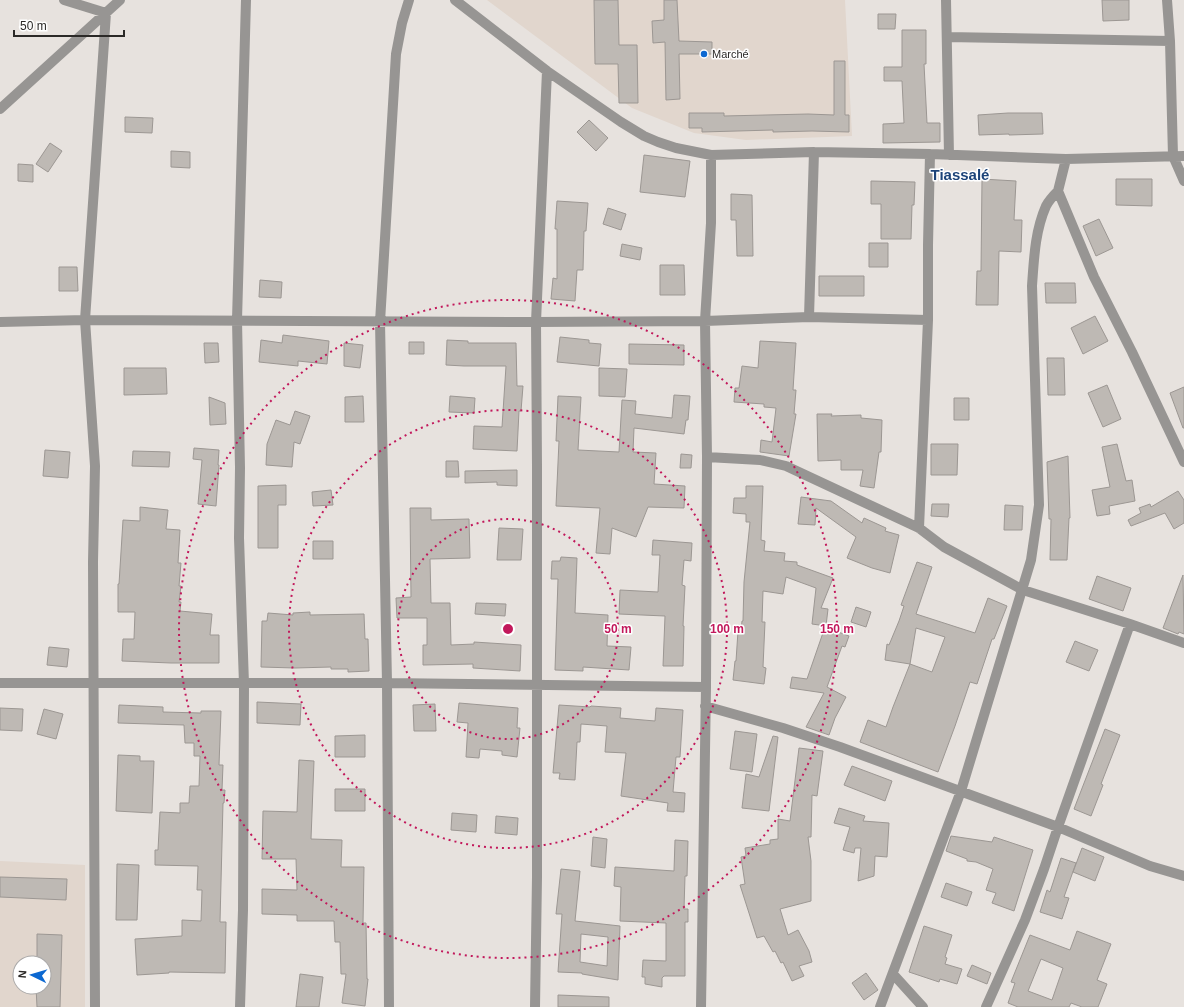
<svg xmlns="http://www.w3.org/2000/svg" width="1184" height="1007" font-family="Arial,sans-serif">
	<rect width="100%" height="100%" fill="#e7e2de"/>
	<path fill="#e1d6cd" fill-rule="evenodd" d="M487,0h358l7,136 -106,4 -52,-7 -62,-25z
		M0,861l85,4v142h-85zM20,963h24v24h-24z"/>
	<path fill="#beb9b4" stroke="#9c9793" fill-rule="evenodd" d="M594,0h24l1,45h18l1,58h-19l-1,-39h-23z
		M664,0h13l2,41 33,1v12h-33l1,45 -14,1 -1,-58 -12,1 -1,-22 12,-1z
		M1102,0h27v20l-26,1z
		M878,14h18l-1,15h-17z
		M902,30h24v34h-2l3,59h13v19l-57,1v-19l21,-1 -2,-42h-18v-14h18z
		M834,61h11v54h4v17l-37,-1 -39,1v-2l-71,2v-4h-13v-15h35v3l84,-2 26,1z
		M1008,113h34l1,21 -34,1v-1l-30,1 -1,-20z
		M125,117l28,1 -1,15 -27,-1z
		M589,120l19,18 -12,13 -19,-19z
		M50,143l12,8 -14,21 -12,-8z
		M171,151l19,1v16l-19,-1z
		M644,155l46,6 -5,36 -45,-5z
		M18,164l15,1v17l-15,-1z
		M982,179l34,2 -2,39h8l-1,32 -22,-1 -1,54h-22l1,-34h4z
		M1116,179h36v27l-36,-1z
		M871,181l44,1 -1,23h-2l-1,34h-30v-35h-10z
		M731,194l21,1 1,61h-16l-1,-36h-5z
		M557,201l31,2 -2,28h-2l-1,39h-6l-2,31 -24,-2 2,-21 4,1v-50h-2z
		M608,208l18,6 -5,16 -18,-6z
		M1099,219l14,29 -17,8 -13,-30z
		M869,243h19v24h-19z
		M622,244l20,4 -2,12 -20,-4z
		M660,265h24l1,30h-25z
		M59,267h18l1,24h-19z
		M819,276h45v20h-45z
		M260,280l22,2 -1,16 -22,-1z
		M1045,283h30l1,20h-30z
		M1095,316l13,25 -25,13 -12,-26z
		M283,335l46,6 -2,23 -29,-3v5l-39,-4 2,-22 21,3z
		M560,337l29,3v3l12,1 -2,22 -42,-4z
		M447,340l21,1v2h48l1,43h6l-2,25h-2l-2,40 -44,-2 1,-23 28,1 4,-61h-42l-18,-1z
		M760,341l36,2 -3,47h3l-2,24h2l-7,42 -29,-4 1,-12 11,2 4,-34 -12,-1v-3l-30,-2 1,-14h4l3,-22 16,2z
		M409,342h15v12h-15z
		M204,343h14l1,19 -14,1z
		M344,343l19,2 -3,23 -16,-2z
		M629,344l55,1v20l-55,-1z
		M1047,358h17l1,37h-17z
		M124,368h42l1,26 -43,1z
		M599,368l28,1 -2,28 -26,-1z
		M1107,385l14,34 -18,8 -15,-34z
		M1184,387v41h-1l-13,-35z
		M674,395l16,1 -2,24h-2l-2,14 -50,-6 -1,24 23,1 -2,31 31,2 -1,22 -36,-1 -12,30 -24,-9 -2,26 -14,-1 4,-45 -44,-2 3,-65h-3l2,-45 23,1 -3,53 41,2 3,-52 14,1 -1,13 37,4z
		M363,396l1,26h-19v-25z
		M450,396l25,2 -1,15 -25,-1z
		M209,397l16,6 1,21 -16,1z
		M954,398h15v22h-15z
		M295,411l15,5 -10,28 -6,-2 -2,25 -26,-2 1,-21 9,-24 14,5z
		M817,414h15l-1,2 30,-1v3l21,2 -1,32h-2l-5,36 -14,-2 3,-16h-22v-10l-23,1z
		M931,444h27l-1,31h-26z
		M1117,444l9,37 6,-1 3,21 -26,5 1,8 -13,2 -5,-26 18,-3 -8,-40z
		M194,448l25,2 -1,15h1l-3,41 -18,-2 4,-44 -9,-1z
		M45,450l25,2 -2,26 -25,-2z
		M133,451l37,1 -1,15 -37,-1z
		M681,454l11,1 -1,13h-11z
		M1068,456l2,62h-1l-2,42h-17l1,-41h-2l-2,-57z
		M446,461h12l1,16h-13z
		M517,470v16l-20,-1v-3l-32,1v-12z
		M286,485v20h-8v43h-20v-62z
		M746,486h17l-2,54 4,1 -1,10 21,2 -1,8 13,1v3l36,13 -12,30 7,1 -2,17 -14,-2 4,-36 -30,-11 -3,17 -20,-3 -1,31h3l-2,45 3,1 -2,16 -31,-4 2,-19h1l2,-30h3l1,-10h1l1,-39 6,-60h-4v-8l-13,-1 1,-15h12z
		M331,490l2,15 -20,1 -1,-14z
		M1178,491l6,9v23l-10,6 -9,-16 -34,13 -3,-6 13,-7 -2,-5 11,-4 1,3z
		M801,497l30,4 31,22 2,-5 22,10 -1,3 14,4 -9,38 -18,-5 -25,-10 9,-21 -40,-29 -1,17 -17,-1z
		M932,504h17l-1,13 -17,-1z
		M1005,505l18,1 -1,24h-18z
		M140,507l28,3 -2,19 14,1 -2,33h3l-2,23h2l-2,16h2l-1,9 32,3 -2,21h9v28h-48l-49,-2 1,-22h11l1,-27h-17v-28h1l4,-64 17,1z
		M410,508h21v12l38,-1 1,39 -40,1 1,44h19l1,42 23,-1v-2l47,3 -1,26 -47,-3v-4l-50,1v-20h4v-27h-30l-1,-20 15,-1z
		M499,528l24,1 -2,31h-24z
		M653,540l39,3 -1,18 -7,-1 -2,25 3,1 -2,40h1l-1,40h-20l2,-50 -46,-2 1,-24 38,2 2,-37h-8z
		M313,541h20v18h-20z
		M561,557l16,1 -2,55 33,2 -1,31 24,1 -2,23 -46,-3v4l-28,-1 3,-91h-7l1,-18h8z
		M917,562l15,5 -16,47 59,19 13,-35 19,8 -13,33h-2l-15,45 -7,-2 -15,44 -17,46 -78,-30 8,-22 18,7 7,-20 17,-43 -25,-4 2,-16 2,1 10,-24 5,-15 -3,-1zM916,628l29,9 -13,35 -22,-8z
		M1183,575l1,59 -5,-2 -1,2 -15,-6z
		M1097,576l34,12 -8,23 -34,-12z
		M476,603l30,1 -1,12 -30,-2z
		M856,607l15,5 -5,15 -15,-5z
		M310,612v3l54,-1 1,25h3l1,32 -21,1v-3h-17v-2l-36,1 -34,-1 1,-46h5l1,-8 25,2v-2z
		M825,627l24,9 -4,11 -3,-1 -15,41 19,10 -11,21 -6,17 -23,-8 18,-34 -34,-5 2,-11 15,2z
		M1075,641l23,9 -9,21 -23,-9z
		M49,647l20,2 -2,18 -20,-2z
		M257,702l44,2 -1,21 -43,-2z
		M459,703l59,5 -1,20h3l-3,29 -15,-2v-4l-22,-2 -1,9 -13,-1 2,-34 -11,-1z
		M435,704l1,27h-22l-1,-26z
		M119,705l44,2v5l38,1v-2h20l-2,54h4l-1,25h3l-1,13h-1l-3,119h6l-1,51 -56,-1v1l-32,2 -2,-36 47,-3v-16l19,1 1,-31h-5l1,-24 -43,-1v-15h3l2,-38 20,1v-10h9l1,-17h9l1,-30h-6v-13h-9l-1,-18 -66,-2z
		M559,705l31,2 1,-1 30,2 -1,10 35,3 1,-13 27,2 -3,47h-4l-3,35 12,1 -1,19 -17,-1 1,-8 -47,-7 5,-43 -21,-1 2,-26 -26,-2 -1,18h-3l-2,38 -16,-1 1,-6h-7z
		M0,708l23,1 -1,22 -22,-1z
		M44,709l19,5 -7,25 -19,-5z
		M1105,729l15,6 -19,49 2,1 -12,31 -17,-7z
		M735,731l22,3 -5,38 -22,-3z
		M365,735v22h-30v-21z
		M773,736l5,1 -9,74 -27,-3 4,-34 13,3z
		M799,748l24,3 -6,45 -5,-1 -1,42h-3l3,24v40l-31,8 8,26 10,-5 11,21 3,11 -13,4 5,10 -12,5 -9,-19 -2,1 -6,-12 -2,1 -9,-16 -7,2 -17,-53 5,-1 -4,-27 5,-1 -1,-8 25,-4v-4l8,-1v-20l12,2z
		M118,755l22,1v5h14l-2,52 -36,-2z
		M299,760l15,1 -3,78 31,1 -1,27h23l-1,56h3l1,56h1l-3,27 -23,-3 4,-29h-5l-1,-32h-5l-1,-21h-37v-6l-35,-1v-25l35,1 -1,-31h-34l1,-48 34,1z
		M852,766l40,15 -7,20 -41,-16z
		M335,789h30v22h-30z
		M839,808l26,8 -2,5 26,2 -2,34 -12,-1 -1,20 -16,5 3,-33h-6l-1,5 -11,-3 7,-23 -16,-4z
		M452,813l25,2 -1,17 -25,-2z
		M496,816l22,2 -1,17 -22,-2z
		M951,836l41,6 2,-5 39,13 -19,61 -22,-8 4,-10 -10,-3 7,-21 -17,-7 -9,-1v-2l-21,-8z
		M593,837l14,2 -2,29 -14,-2z
		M675,840l13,1 -1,35h-2l-1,33h4v13h-3v54h-21l-2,2v9l-17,-3v-7h-3l1,-17 23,1v-38l-46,-2 1,-34 -7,-1 1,-19 59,4z
		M1082,848l22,9 -9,24 -22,-9z
		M1061,858l15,5 -12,34 5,1 -7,21 -22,-7 7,-22 3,2z
		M117,864l22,1 -2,55h-21z
		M561,869l19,2 -5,50 45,5 -2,54 -36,-6v-1l-24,-1 4,-58h-6zM581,934l27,3 -1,29 -27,-4z
		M0,877l67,2 -1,21 -66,-3z
		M946,883l26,9 -5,14 -26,-9z
		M924,926l28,9 -7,22 2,1 -2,6 17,5 -5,15 -17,-5 -1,3 -30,-10z
		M1077,931l34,13 -14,36 10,4 -9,23h-16l-11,-4 -2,4h-51l-10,-4 7,-20 -4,-1 19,-47 40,15zM1041,959l22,9 -11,32 -24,-9z
		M37,934l25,1 -2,72h-23l-1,-20h8v-24h-7z
		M972,965l19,8 -4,11 -20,-8z
		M866,973l12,17 -14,10 -12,-17z
		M300,974l23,3 -4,30h-23z
		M558,995l51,2v10h-51z"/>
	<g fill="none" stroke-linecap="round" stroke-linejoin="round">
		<path stroke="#979593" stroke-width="10" d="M64,0l42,13 -21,307 10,146 -2,96 2,445
			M455,0l92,71 74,51 23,14 14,6 18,6 35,7 103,-3 116,2 136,5 118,-3
			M946,0l3,155
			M1167,0l3,41 3,115 11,25
			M947,37l223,4
			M0,109l120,-109
			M1066,159l-8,32 36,86 38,75 52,110
			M809,317l5,-165
			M0,322l85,-2 451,2 169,-1 104,-4 119,3
			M707,457l53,3 26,6 133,62 25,19 79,43 107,34 54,19
			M919,528l9,-208v-75l2,-91
			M0,683h387l319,4
			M705,706l78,22 57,19 218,80 92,39 34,10
			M893,974l30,33
			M240,1007l3,-97 1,-226 -5,-146 1,-70 -3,-148 9,-320
			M389,1007l-2,-324 -7,-361 16,-268 6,-31 7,-23
			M535,1007l2,-130v-410l-1,-145 11,-251
			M701,1007l5,-320 1,-230 -2,-136 6,-98v-68
			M880,1007l81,-216 70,-231 8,-55 -7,-219c2,-28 3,-55 14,-80 3,-6 8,-11 12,-15
			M986,1007l39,-87 19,-51 14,-42 72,-203"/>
	</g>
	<g fill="none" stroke="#c2185b" stroke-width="2" stroke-dasharray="2 4">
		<circle cx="508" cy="629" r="110"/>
		<circle cx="508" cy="629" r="219"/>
		<circle cx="508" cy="629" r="329"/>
	</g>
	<circle fill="#0c68d1" stroke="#fff" stroke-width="1.5" cx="704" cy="54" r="4"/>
	<g text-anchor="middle" stroke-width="3" stroke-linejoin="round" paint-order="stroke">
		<g font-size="11" fill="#2b2927" stroke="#fff" text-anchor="start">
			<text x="712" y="58">Marché</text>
		</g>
		<g font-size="15" font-weight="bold" fill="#1c4378" stroke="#fff">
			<text x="960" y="180">Tiassalé</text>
		</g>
	</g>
	<circle cx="508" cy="629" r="6" fill="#c2185b" stroke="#fff" stroke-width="2"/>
	<g font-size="12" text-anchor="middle" font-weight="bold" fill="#c2185b" stroke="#fff" stroke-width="3" stroke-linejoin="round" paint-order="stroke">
		<text x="618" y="633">50 m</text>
		<text x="727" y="633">100 m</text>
		<text x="837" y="633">150 m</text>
	</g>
	<g transform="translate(32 975) rotate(275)"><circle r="19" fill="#ffffff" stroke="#aaa9a9"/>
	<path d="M0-3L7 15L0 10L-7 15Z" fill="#0c68d1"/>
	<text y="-6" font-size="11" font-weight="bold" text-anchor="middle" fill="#2b2927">N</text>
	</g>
	<path d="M14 30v6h110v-6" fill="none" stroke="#2b2927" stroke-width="2"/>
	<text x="20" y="30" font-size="12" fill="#2b2927" stroke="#ffffff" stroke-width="3" paint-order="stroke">50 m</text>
</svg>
